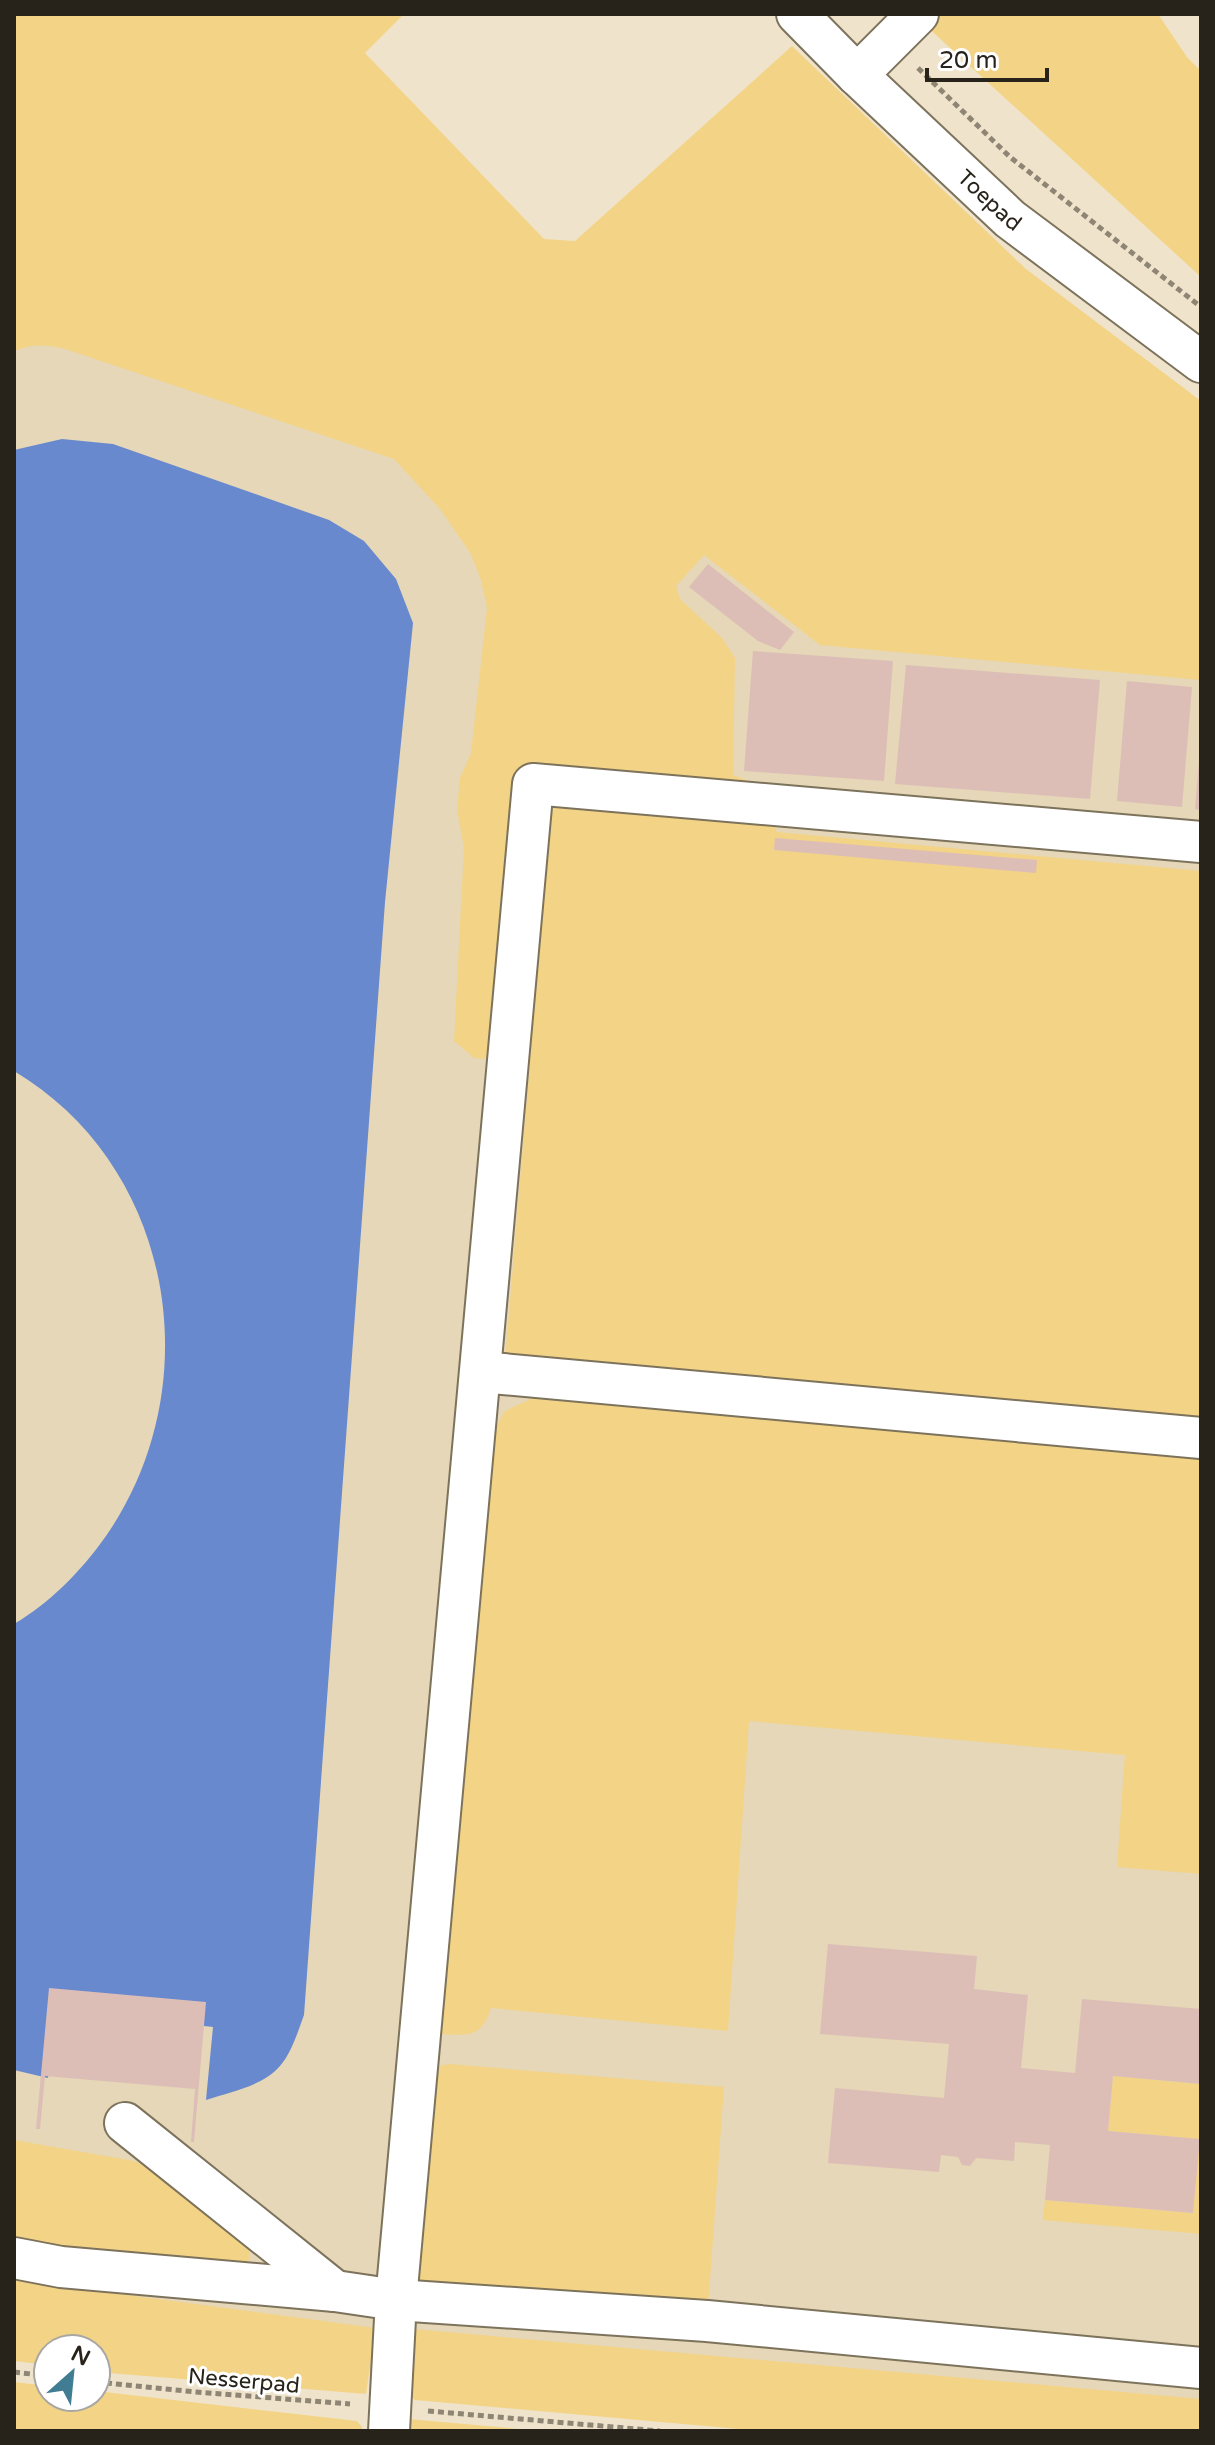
<svg xmlns="http://www.w3.org/2000/svg" width="1215" height="2445" font-family="'Varela Round',sans-serif">
	<rect width="100%" height="100%" fill="#efe4cb"/>
	<path fill="#e5d7b7" d="M14,130l1187,439v1862h-150l-972,-88 -65,-7z"/>
	<path fill="#f3d386" d="M14,14h390l-39,39 179,186 31,2 217,-195 234,223 175,132v279l-381,-35 -116,-90 -28,31 4,13 42,39 13,20 -2,117 24,9 20,48 424,39v551l-696,-61 25,-298 -56,-5 -20,-17 10,-193 -7,-38 3,-32 11,-25 16,-145 -6,-28 -10,-26 -31,-45 -46,-50 -329,-110c-19,-5 -33,-5 -51,2z
		M913,14h245l29,43 14,14v206z
		M537,1396l664,57v421l-84,-7 8,-112 -376,-34 -21,310 -237,-23c-9,29 -22,28 -50,26l48,-594 16,-29z
		M449,2064l275,23 -17,234 -295,-33 18,-220z
		M1113,2076l88,8v150l-158,-14 2,-20 148,13 6,-74 -91,-8z
		M14,2140l120,21 12,5 103,84 1,9 -13,14 -223,-33z
		M14,2280l362,48 -10,66 -270,-22v-23h-48v16l-34,-4z
		M413,2329l788,70v32h-440l-346,-31 -7,-7z
		M14,2382l34,4v11h48v-6l261,30 5,6v4h-348z
		M408,2419l135,12h-140z"/>
	<path fill="#6889ce" d="M62,439l51,5 216,76 35,21 32,38 17,44 -28,279 -81,1113c-6,16 -12,37 -24,51 -17,20 -50,26 -74,34l7,-73 -156,-18 -9,69 -34,-8v-446c36,-21 68,-54 92,-88 104,-150 69,-369 -92,-465v-621z"/>
	<path fill="#dcbeb7" d="M708,564l86,68 -14,18 -22,-9 -69,-54z
		M753,651l140,10 -9,120 -140,-10z
		M906,665l194,15 -10,119 -195,-15z
		M1127,681l65,6 -10,120 -65,-6z
		M1199,761h2v49l-6,-1z
		M775,838l262,22 -1,13 -262,-23z
		M828,1944l149,12 -3,33 54,6 -7,73 54,5 7,-74 119,10v75l-88,-8 -5,55 92,8 -7,74 -148,-13 5,-55 -35,-3 -1,19 -38,-3 -6,8 -8,-1 -4,-8 -17,-2 -2,17 -111,-9 7,-75 109,10 5,-54 -129,-10z
		M49,1988l157,14 -12,140h-3l4,-53 -150,-13 -5,53h-4z"/>
	<g fill="none" stroke-linecap="round" stroke-linejoin="round">
		<defs>
			<g id="minor">
				<path id="s1" d="M797,14l60,61 153,144 191,143"/>
				<path d="M857,75l61,-61"/>
				<path d="M481,1372l720,66"/>
				<path d="M125,2123l210,168"/>
				<path d="M14,2258l47,9 274,24 61,9 311,21 494,47"/>
				<path d="M389,2431l7,-131 137,-1516 668,58"/>
			</g>
		</defs>
		<use href="#minor" stroke="#7d735c" stroke-width="44"/>
		<path stroke="#8e8574" stroke-width="5" stroke-dasharray="6 4" stroke-linecap="butt" d="M918,68l92,89 191,150
			M14,2372l34,4
			M96,2382l100,10 154,12
			M428,2411l232,20"/>
		<use href="#minor" stroke="#fff" stroke-width="40"/>
	</g>
	<g text-anchor="middle" stroke-width="6" stroke-linejoin="round" paint-order="stroke">
		<g font-size="22" fill="#28231a" stroke="#fff">
			<text dy="8" stroke="none"><textPath href="#s1" startOffset="268">Toepad</textPath></text>
			<text transform="translate(244 2380) rotate(5)" y="8">Nesserpad</text>
		</g>
	</g>
	<rect width="1215" height="2445" fill="none" stroke="#28231a" stroke-width="32"/>
	<g transform="translate(72 2373) rotate(27)"><circle r="38" fill="#ffffff" stroke="#a9a7a3" stroke-width="2"/>
	<path d="M0-6L14 30L0 20L-14 30Z" fill="#407d93"/>
	<text y="-12" font-size="22" font-weight="bold" text-anchor="middle" fill="#28231a">N</text>
	</g>
	<path d="M927 68v12h120v-12" fill="none" stroke="#28231a" stroke-width="4"/>
	<text x="939" y="68" font-size="24" fill="#28231a" stroke="#ffffff" stroke-width="6" paint-order="stroke">20 m</text>
</svg>
